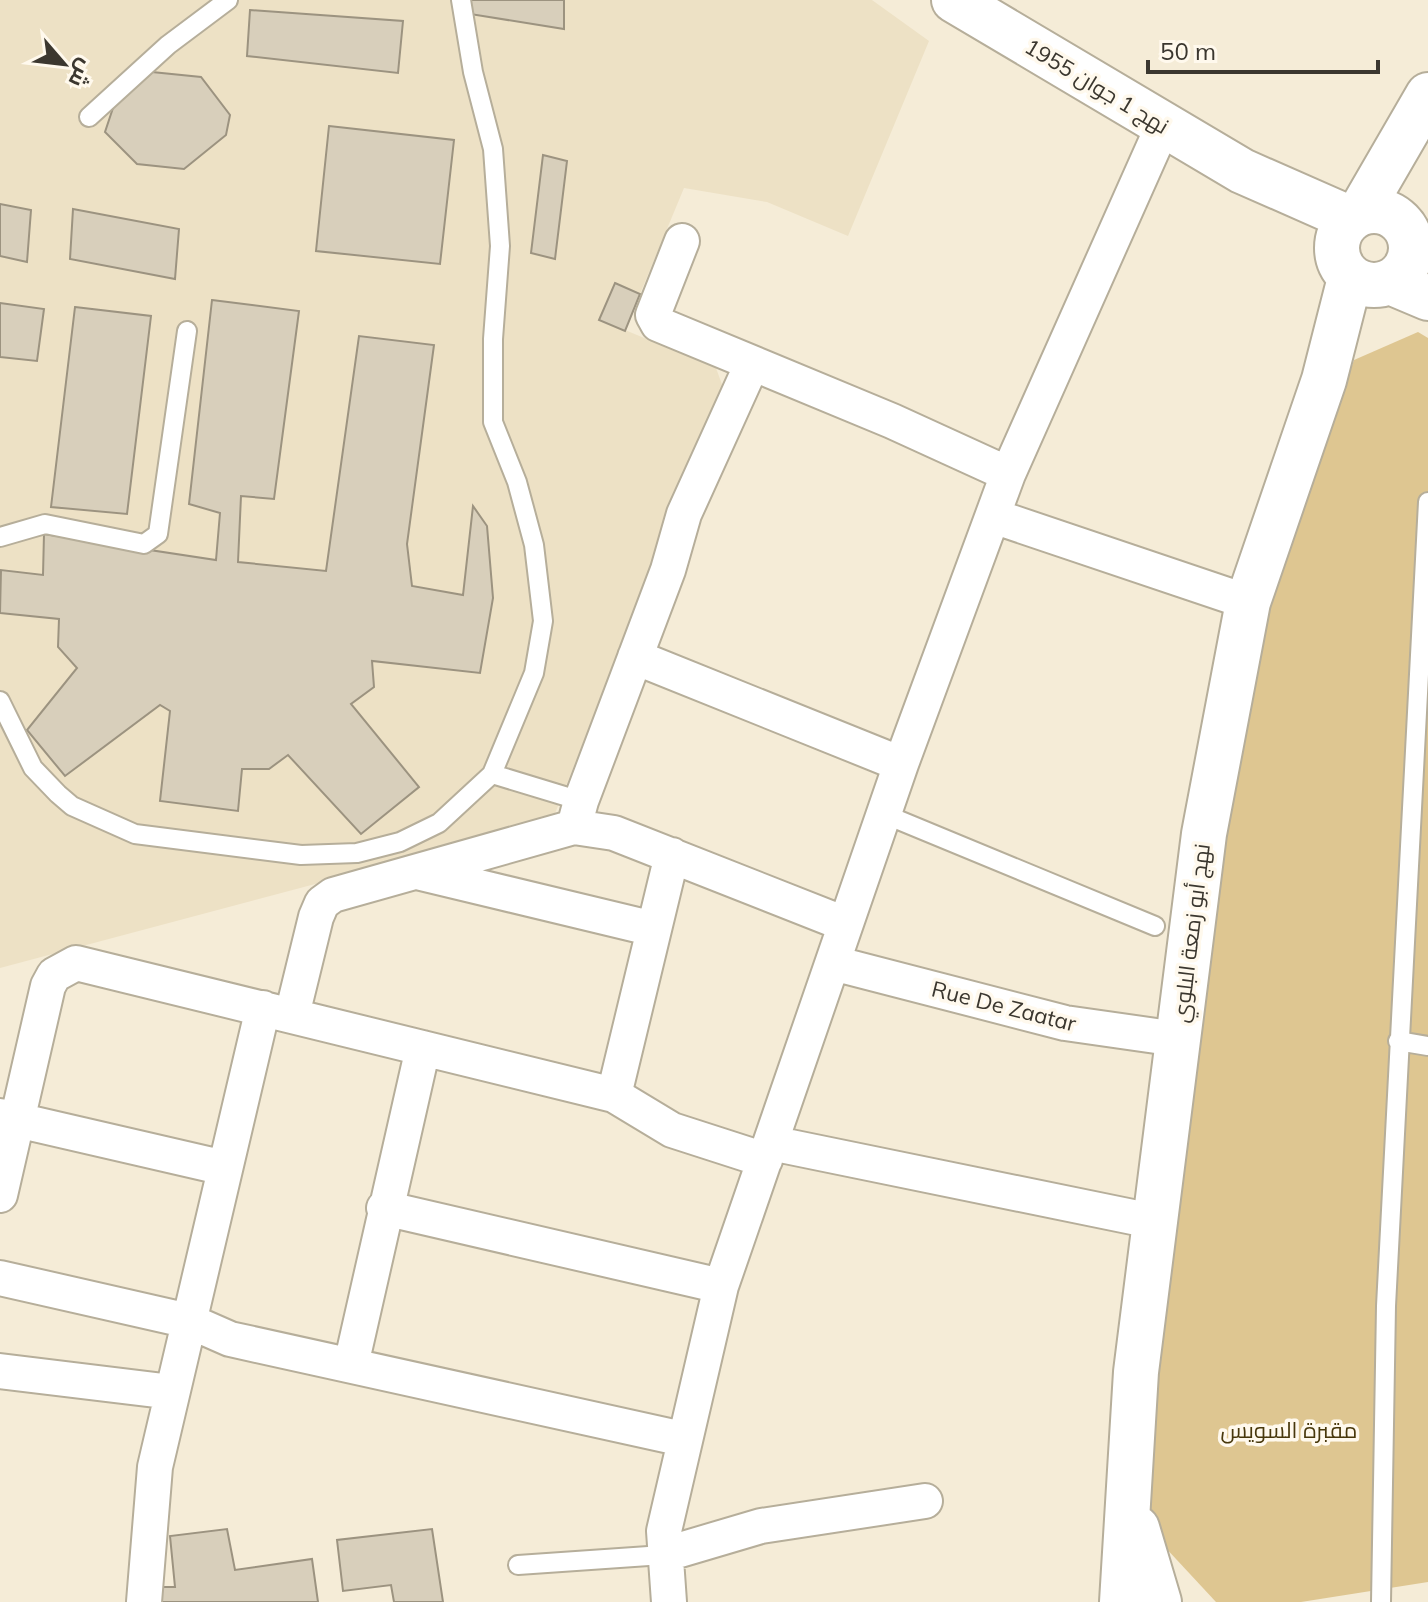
<svg xmlns="http://www.w3.org/2000/svg" width="1428" height="1602" font-family="Mulish,Cairo,sans-serif">
	<rect width="100%" height="100%" fill="#f5ecd7"/>
	<path fill="#ede1c5" d="M0,0h872l57,41 -81,195 -81,-34 -83,-14 -59,142 91,38 8,22 -172,431 -552,147z"/>
	<path fill="#dec691" d="M1418,332l10,6v1244l-127,20h-85l-66,-71 -3,-132 70,-534 48,-250 89,-255z"/>
	<path fill="#d8cfbb" stroke="#9c9380" stroke-width="2" d="M471,0h93v29l-94,-15z
		M250,10l153,11 -5,52 -151,-17z
		M142,71l59,6 29,38 -4,20 -42,34 -47,-5 -32,-32 11,-33z
		M329,126l125,14 -14,124 -124,-13z
		M543,155l24,6 -12,98 -24,-6z
		M0,204l31,6 -4,52 -27,-6z
		M73,209l106,20 -4,50 -105,-20z
		M615,283l25,11 -15,37 -26,-11z
		M212,300l87,11 -25,188 -33,-3 -3,66 88,9 33,-235 75,9 -27,199 5,42 51,9 10,-89 14,20 6,72 -13,75 -108,-12 2,26 -23,17 68,83 -58,47 -73,-79 -19,14h-27l-4,42 -78,-10 10,-90 -10,-6 -95,71 -38,-46 50,-62 -19,-21 1,-28 -59,-6 1,-43 42,5 1,-41 172,26 4,-47 -31,-9z
		M0,303l44,6 -7,52 -37,-4z
		M75,307l76,9 -24,198 -76,-7z
		M227,1529l8,41 77,-11 6,43h-161l-3,-15h21l-5,-51z
		M432,1529l11,73h-49l-3,-17 -48,6 -6,-51z"/>
	<g fill="none" stroke-linecap="round" stroke-linejoin="round">
		<defs>
			<path id="lane" d="M89,117l79,-72 60,-45
				M0,537l45,-13 99,20 14,-10 29,-203
				M0,701l33,67 25,26 14,12 63,28 166,21 56,-2 43,-11 39,-19 53,-49 42,-101 9,-52 -9,-76 -17,-63 -24,-60v-83l7,-93 -7,-97 -20,-77 -12,-72
				M492,774l89,27
				M884,814l271,112
				M1398,1041l30,5
				M518,1565l145,-10
				M1381,1602l5,-296 42,-804"/>
			<path id="street" d="M682,241l-29,74 5,9 234,97 116,53
				M993,516l255,86
				M635,657l266,107
				M574,827l7,-26 87,-231 16,-56 68,-150
				M417,872l237,57
				M833,963l232,60 112,16
				M292,1015l24,-98 6,-14 11,-8 241,-68 40,6 231,91
				M614,1095l58,-240
				M0,1116l225,52
				M771,1143l386,79
				M0,1195l48,-209 6,-11 22,-12 538,132 58,35 93,30
				M384,1208l337,78
				M0,1278l189,43 41,18 453,100
				M351,1365l72,-317
				M0,1371l172,21
				M663,1555l98,-29 164,-25
				M144,1602l11,-135 108,-459
				M669,1602l-5,-71 57,-245 180,-522 107,-290 155,-348"/>
			<path id="secondary" d="M954,0l288,171 109,48
				M1337 248a37 37 0 1 1 74 0a37 37 0 1 1-74 0Z
				M1359,214l69,-119
				M1390,282l38,16
				M1137,1528l22,74
				M1122,1602l14,-230 68,-538 44,-232 76,-222 26,-102"/>
		</defs>
		<use href="#lane" stroke="#b6ae9a" stroke-width="22"/>
		<use href="#street" stroke="#b6ae9a" stroke-width="38"/>
		<use href="#secondary" stroke="#b6ae9a" stroke-width="48"/>
		<use href="#lane" stroke="#fff" stroke-width="18"/>
		<use href="#street" stroke="#fff" stroke-width="34"/>
		<use href="#secondary" stroke="#fff" stroke-width="44"/>
	</g>
	<g text-anchor="middle" stroke-width="7" stroke-linejoin="round" paint-order="stroke">
		<g font-size="22" fill="#3b372f" stroke="#fff9ed">
			<text transform="translate(1097 86) rotate(31)" y="8">نهج 1 جوان 1955</text>
			<text transform="translate(1191 933) rotate(-83)" y="8">نهج أبو زمعة البلوي</text>
			<text transform="translate(1004 1006) rotate(14)" y="8">Rue De Zaatar</text>
		</g>
		<g font-size="22" fill="#48380c" stroke="#fff9ed">
			<text x="1289" y="1438">مقبرة السويس</text>
		</g>
	</g>
	<g transform="translate(64 64) rotate(118)" stroke="#fff9ed" stroke-width="6" paint-order="stroke">
	<path d="M0-6L14 30L0 20L-14 30Z" fill="#3b372f"/>
	<text y="-12" font-size="22" font-weight="bold" text-anchor="middle" fill="#3b372f">ش</text>
	</g>
	<path d="M1148 60v12h230v-12" fill="none" stroke="#3b372f" stroke-width="4"/>
	<text x="1160" y="60" font-size="24" fill="#3b372f" stroke="#fff9ed" stroke-width="6" paint-order="stroke">50 m</text>
</svg>
